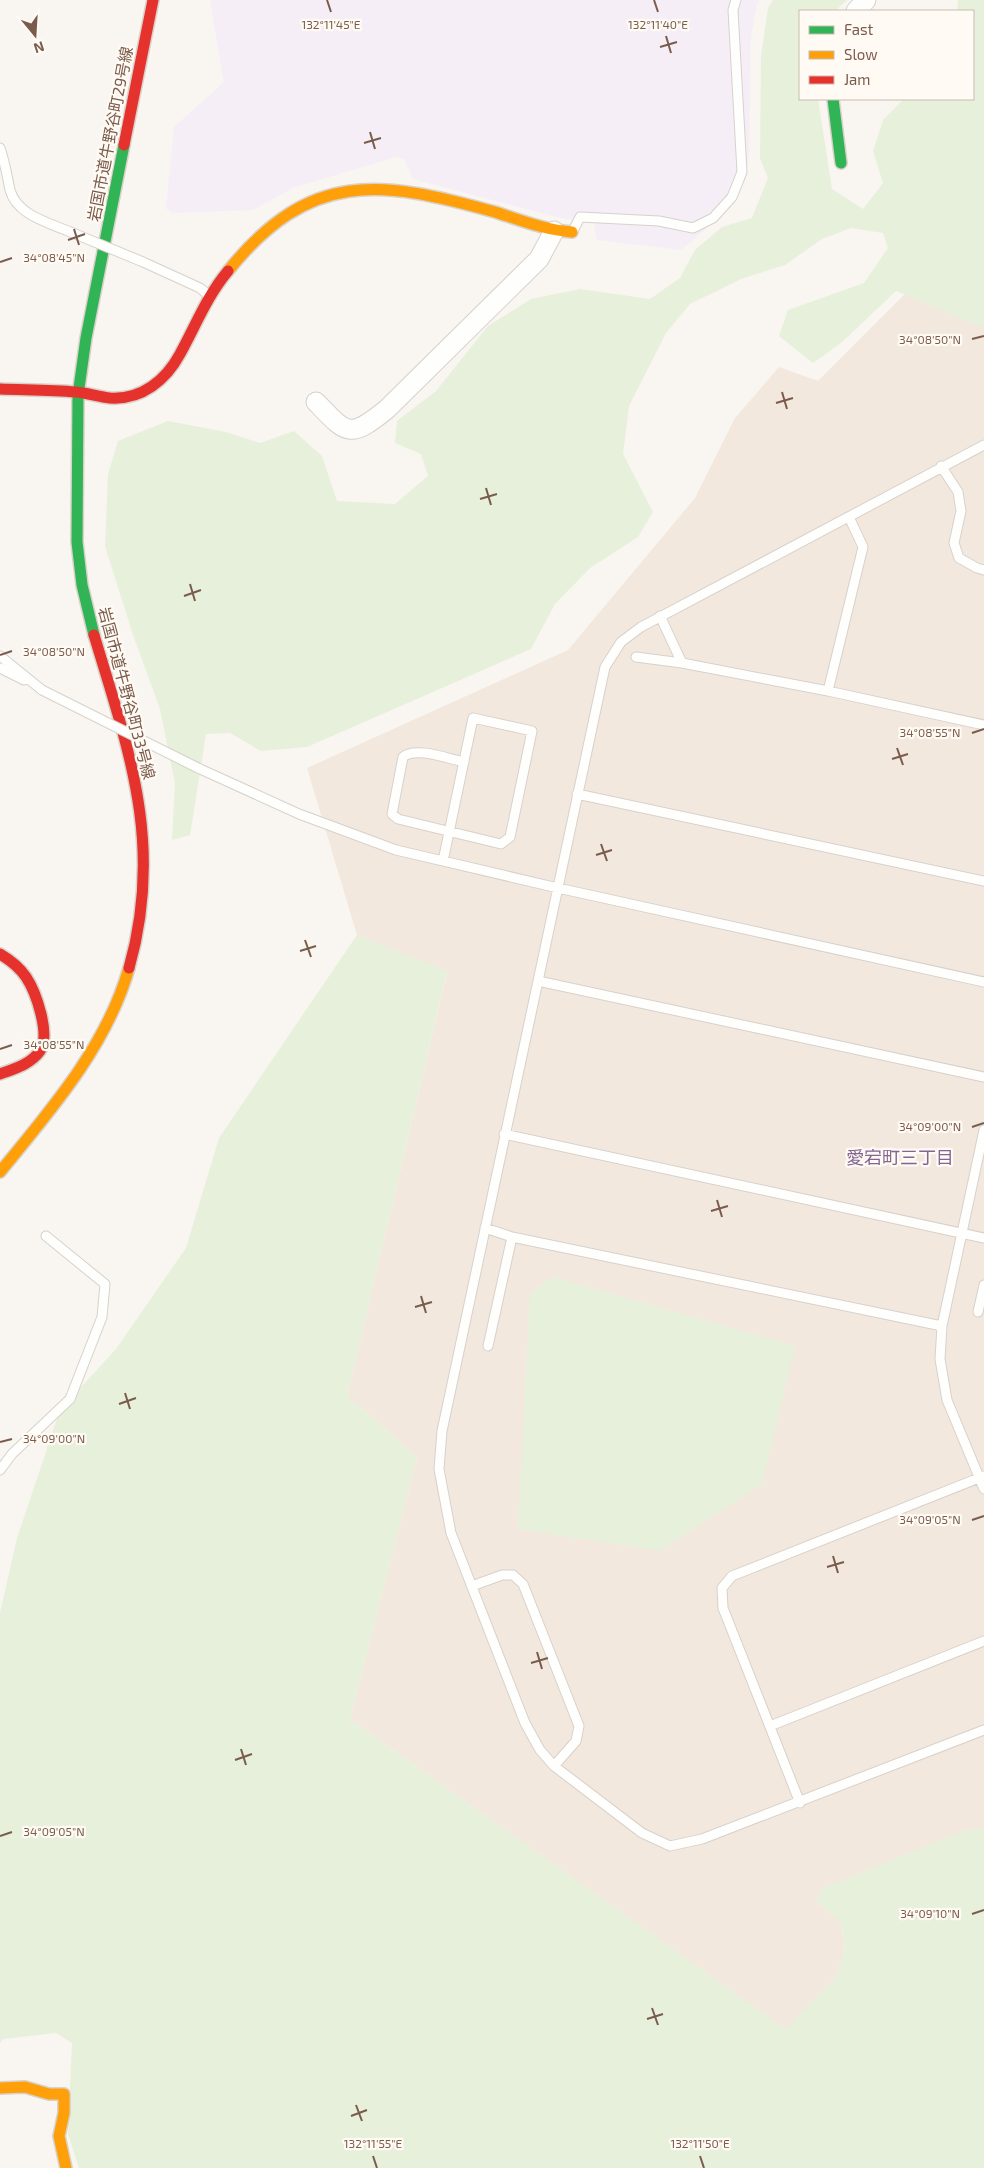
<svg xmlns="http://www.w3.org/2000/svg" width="984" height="2168" font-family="'Exo 2','Noto Sans JP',sans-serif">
	<rect width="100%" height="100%" fill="#f9f5f0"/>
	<path fill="#f2e8de" d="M948,251l36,23v1554l-18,2 -149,72 25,20 2,32 -8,23 -50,53 -436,-311 67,-262 -70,-61 100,-424 -90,-37 -50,-167 261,-118 127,-152 40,-80 44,-51 39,14z"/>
	<path fill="#f6eef6" d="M210,0h550l-3,4 -6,32 -2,120 -4,25 -19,31 -45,38 -84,-10 -3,-17 -34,-5 -147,-39 -9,-20 -7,-2 -102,30 -42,23 -81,3 -6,-5 8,-81 50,-45z"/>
	<path fill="#e7f0db" d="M773,0h74l-12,11h-35v88h18l14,90 31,20 20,-26 -10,-32 10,-31 21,-21h69v-88h-16l1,-11h26v328l-88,-37 -55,52 -28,20 -34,-27 9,-26 76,-27 24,-35 -5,-15 -32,-5 -29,11 -37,26 -44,14 -51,25 -24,29 -37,73 -6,48 30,58 -15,25 -48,31 -35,36 -24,45 -224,98 -46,4 -31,-18 -24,1 -16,101 -18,5 3,-56 -15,-75 -27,-74 -28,-89 3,-72 10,-33 50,-20 58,11 34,11 34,-12 28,25 15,45 58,3 33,-28 -7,-22 -26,-11 2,-22 39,-30 52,-65 43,-27 49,-10 70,10 30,-21 15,-28 27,-23 30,-9 16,-40 -8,-20 1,-102 7,-48z
		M357,935l90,36 -100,425 70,61 -67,262 435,310 51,-52 8,-23 -2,-31 -25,-21 4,-13 145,-59 18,-2v340h-905l-11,-34 4,-91 -16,-10 -53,6 -3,4v-430l17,-75 43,-128 56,-61 70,-101 33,-110z
		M553,1277l242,69 -33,138 -102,67 -142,-22 12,-236z"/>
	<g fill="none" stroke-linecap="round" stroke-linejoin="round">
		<defs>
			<path id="lane" d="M0,148c5,14 7,28 10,42 7,25 37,32 58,41
				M573,231l7,-14 79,4 34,7 20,-10 19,-21 10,-25 -9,-162 3,-10
				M143,262l57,26 7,6
				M984,445l-343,182 -20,15 -16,25c-56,255 -109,510 -163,764l-3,38 12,64 74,190 15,27 14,16 88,67 28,13 32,-7 282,-109
				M941,466l17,26 3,19 -7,32 5,15 18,10 7,2
				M660,616l22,47 146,28 156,34
				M0,656l42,34
				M636,657l46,6
				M0,668l24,12
				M828,691l35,-144 -14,-30
				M198,768l101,46 97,36 162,38 426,94
				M577,794l407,87
				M443,861l30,-143 59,13 -22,106 -9,7 -103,-25 -6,-5 11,-57c12,-11 46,2 61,5
				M538,981l446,96
				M984,1130l-42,196 -2,33 7,41 37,89
				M504,1134l480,104
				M485,1228l27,9 430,89
				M978,1312l6,-27
				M488,1346l24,-109
				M0,1470l12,-16 58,-55 32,-82 3,-33 -59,-48
				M472,1586l30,-11h11l10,9 56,142 -3,15 -22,25
				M770,1726l214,-85
				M800,1803l-77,-195 -1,-20 10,-12 252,-100"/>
			<path id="street" d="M856,11l10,-11
				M316,402c31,32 33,38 71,7l152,-150 15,-28"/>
			<path id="fast" d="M833,99l8,64
				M94,635l-12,-50 -5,-43 1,-147 8,-57 38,-193"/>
			<path id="slow" d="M228,271c82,-102 152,-91 267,-59 25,8 50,18 77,20
				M0,1172c50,-61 107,-126 129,-204
				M0,2088l25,-1 24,7h15v19l-5,23 7,32"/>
			<path id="jam" d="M124,145l29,-145
				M0,389c25,1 51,1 76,3 12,1 23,5 34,6 32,2 56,-18 70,-44 16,-29 27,-58 48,-83
				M94,635c35,116 70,210 35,333
				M0,954c10,6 20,14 26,23 10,15 25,58 14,74 -9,13 -26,18 -40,23"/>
		</defs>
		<use href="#lane" stroke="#d7d1cb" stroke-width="11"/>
		<use href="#street" stroke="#d7d1cb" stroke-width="21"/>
		<use href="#fast" stroke="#d9d2cb" stroke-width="14"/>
		<use href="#slow" stroke="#d9d2cb" stroke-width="14"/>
		<use href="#jam" stroke="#d9d2cb" stroke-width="14"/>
		<use href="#lane" stroke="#fefefd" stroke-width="9"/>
		<use href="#street" stroke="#fefefd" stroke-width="19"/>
		<use href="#fast" stroke="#30b455" stroke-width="11"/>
		<use href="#slow" stroke="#ff9f0a" stroke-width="11"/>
		<use href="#jam" stroke="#e5322d" stroke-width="11"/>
		<defs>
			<path id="lane-bridge" d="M68,231l75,31
				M42,690l156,78"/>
		</defs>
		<use href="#lane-bridge" stroke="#d7d1cb" stroke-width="11" stroke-linecap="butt"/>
		<use href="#lane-bridge" stroke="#fefefd" stroke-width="9"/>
	</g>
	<path fill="none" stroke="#7a5c4d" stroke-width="2" d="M327,0l4,12M654,0l4,12M666,36l5,17M660,47l17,-5M370,132l5,17M364,143l17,-5M74,229l5,16M68,240l17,-6M0,262l12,-4M972,339l12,-3M782,392l5,17M776,403l17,-5M486,488l5,17M480,499l17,-5M190,584l5,17M184,596l17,-6M0,655l12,-4M972,733l12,-4M897,748l6,17M892,759l16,-5M601,844l6,17M596,855l16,-5M305,940l6,17M300,951l16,-5M0,1049l12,-4M972,1127l12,-4M717,1200l5,17M711,1211l17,-5M421,1296l5,17M415,1307l17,-5M125,1393l5,16M119,1404l17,-6M0,1442l12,-3M972,1520l12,-4M833,1556l5,17M827,1567l17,-5M537,1652l5,17M531,1663l17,-5M241,1749l5,16M235,1760l17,-6M0,1836l12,-4M972,1914l12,-4M652,2008l6,17M647,2019l16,-5M356,2105l6,16M351,2116l16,-6M373,2156l4,12M700,2156l4,12"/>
	<g text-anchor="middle" stroke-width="4.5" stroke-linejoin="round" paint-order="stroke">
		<g font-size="16" fill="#7a5c4d" stroke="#fffaf3">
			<text transform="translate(110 134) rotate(-79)" y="6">岩国市道牛野谷町29号線</text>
			<text transform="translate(127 693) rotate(75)" y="6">岩国市道牛野谷町33号線</text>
		</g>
		<g font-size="18" fill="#846695" stroke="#fffaf3">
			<text x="900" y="1164">愛宕町三丁目</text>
		</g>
	</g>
	<g font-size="12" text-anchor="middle" fill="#7a5c4d" stroke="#fffaf3" stroke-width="4.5" stroke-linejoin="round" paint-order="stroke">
		<text x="331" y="29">132°11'45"E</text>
		<text x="658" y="29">132°11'40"E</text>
		<text x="54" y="262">34°08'45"N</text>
		<text x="930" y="344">34°08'50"N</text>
		<text x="54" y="656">34°08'50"N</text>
		<text x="930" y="737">34°08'55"N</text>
		<text x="54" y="1049">34°08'55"N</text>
		<text x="930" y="1131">34°09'00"N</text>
		<text x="54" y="1443">34°09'00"N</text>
		<text x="930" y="1524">34°09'05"N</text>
		<text x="54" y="1836">34°09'05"N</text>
		<text x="930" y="1918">34°09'10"N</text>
		<text x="373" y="2148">132°11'55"E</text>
		<text x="700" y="2148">132°11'50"E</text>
	</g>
	<rect x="799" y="10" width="175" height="90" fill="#fffaf3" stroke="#cabbb1"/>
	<rect x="809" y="26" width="25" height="8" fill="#30b455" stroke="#cabbb1"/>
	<text x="844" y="35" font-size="15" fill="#7a5c4d">Fast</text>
	<rect x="809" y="51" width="25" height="8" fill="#ff9f0a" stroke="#cabbb1"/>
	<text x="844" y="60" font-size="15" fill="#7a5c4d">Slow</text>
	<rect x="809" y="76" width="25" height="8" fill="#e5322d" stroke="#cabbb1"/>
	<text x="844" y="85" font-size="15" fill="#7a5c4d">Jam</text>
	<g transform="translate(35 35) rotate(162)" stroke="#fffaf3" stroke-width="4" paint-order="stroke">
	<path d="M0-4L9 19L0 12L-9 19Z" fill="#7a5c4d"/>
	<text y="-8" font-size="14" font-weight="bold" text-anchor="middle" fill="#7a5c4d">N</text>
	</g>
</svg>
